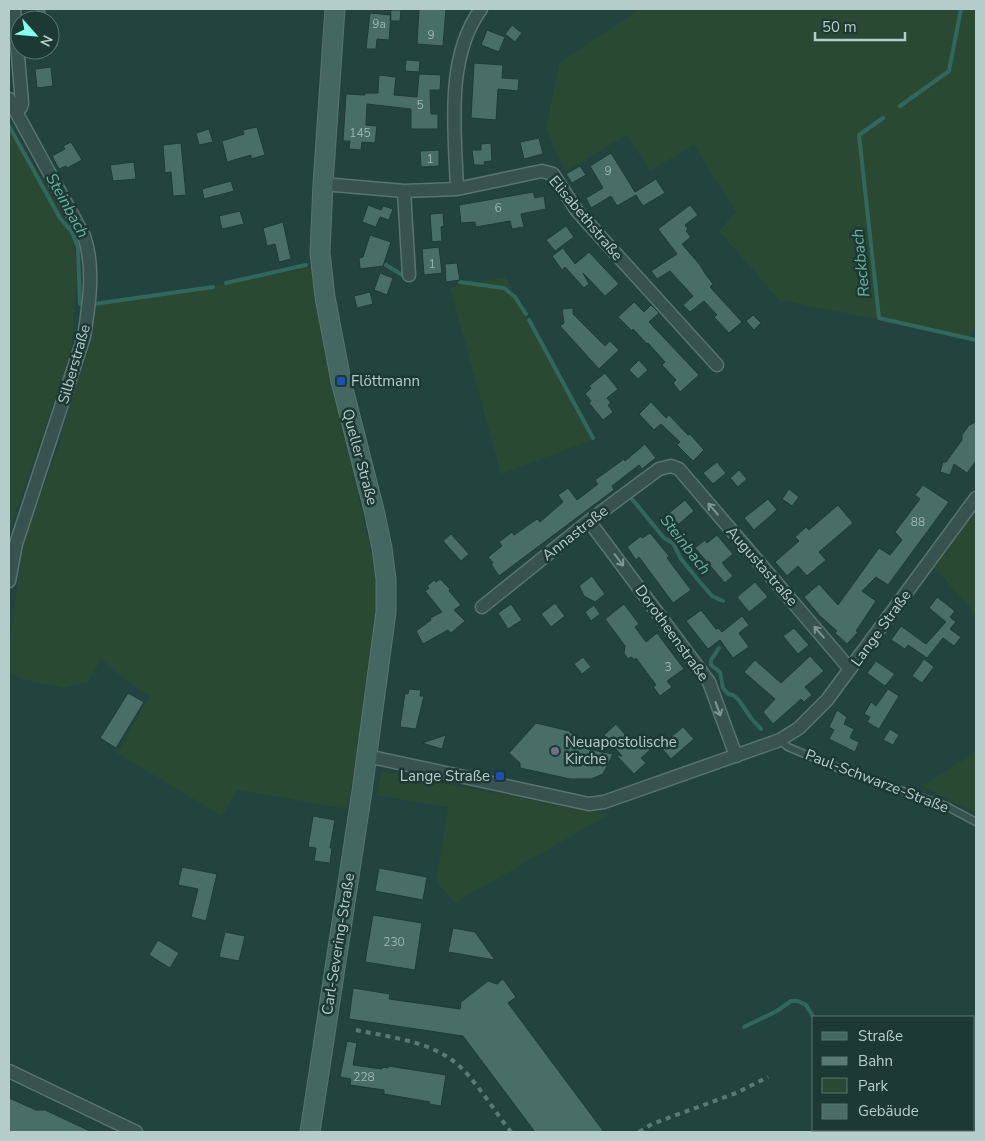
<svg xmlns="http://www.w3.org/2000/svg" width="985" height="1141" font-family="'Nunito Sans',sans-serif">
	<rect width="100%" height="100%" fill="#23443e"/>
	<path fill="#294933" d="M640,9h336v314l-7,14 -190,-37 -60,-69 17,-19 -42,-67 -44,26 -23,-36 -61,36 -8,-13 -12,-31 14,-65z
		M9,122l60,105 6,23 2,28 -6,75 -62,177z
		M312,267l11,79 48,205 5,30 2,30 -30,198 -111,-19 -15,26 -105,-63 33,-57 -24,-16 -25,-21 -13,23 -24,6 -42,-9 -13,-8v-25l15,-107 34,-91 21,-72 11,-30 6,-42 136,-21z
		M505,277l87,163 -91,34 -51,-186z
		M976,509v105l-43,-48z
		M976,752v61l-54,-27z
		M382,771l226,44 -153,88 -19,-22 12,-74 -72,-12z"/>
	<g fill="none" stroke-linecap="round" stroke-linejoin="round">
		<path stroke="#31675d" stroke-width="4" d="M900,106l49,-35 12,-62
			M883,118l-24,17 20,183 97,22
			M9,126l51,92 12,14 6,16 2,56
			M386,265l18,11
			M460,282l44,6 11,9 11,17
			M226,283l80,-18
			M94,304l119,-17
			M529,320l64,118
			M632,499l32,39 9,5 8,16 18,22 13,15 11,5
			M719,648l-8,12v5l9,7 3,16 5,6 5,1 5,4 13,19 10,11
			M744,1027l33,-16 14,-10h7l8,4 8,13
			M901,1130l1,2"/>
	</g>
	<path fill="#496d67" stroke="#1f3b36" d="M35,9h11l1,9 -11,1z
		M419,9h27l-3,37 -26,-2z
		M391,10h10l-1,11h-10z
		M370,13l21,2 -2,25 -12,-1 -1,10h-10z
		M50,21h5l4,24 -9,11z
		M512,25l10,8 -7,9 -10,-8z
		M487,30l18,7 -6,15 -18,-7z
		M406,60l14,1 -1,11 -14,-1z
		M474,63l29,2 -1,13 17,1 -1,12 -20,-2 -2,31 -25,-2z
		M51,67l2,19 -16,2 -2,-19z
		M419,74l22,1 -1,15h-10l1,24h7v15h-27v-20l-44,-5 -1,21 11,1 -2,17 -13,-1 -1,8 -12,-1 1,-8h-7l3,-47 19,1v-2h13l1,-18 17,2 -2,18 23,2z
		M257,127l8,28 -14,4v-4l-24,7 -5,-21 22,-7 -1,-4z
		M209,129l4,13 -14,3 -3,-12z
		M539,138l4,16 -19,5 -4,-17z
		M71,142l11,18 -15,8 -1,-2 -7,3 -7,-13 13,-7 -2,-3z
		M181,143l5,52 -13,1 -2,-24 -6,1 -2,-28z
		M491,143l1,18 -8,1 1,3h-11l-2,-15h9v-6z
		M439,150v16l-18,1 -1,-16z
		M611,153l24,39 21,-13 9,14 -22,13 -7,-11 -19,11 -6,-10 -20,12 -5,-10 17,-10 -13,-22z
		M134,162l2,17 -23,2 -3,-16z
		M580,166l6,9 -14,8 -6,-9z
		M231,181l3,10 -30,8 -2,-10z
		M533,192l2,6 9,-2 2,13 -25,5 3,13 -12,2 -2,-8 -34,6 -1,-5 -14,1 -2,-18z
		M368,205l13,5 2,-4 10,3 -4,11 -9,-3 -4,10 -14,-5z
		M690,205l8,10 -13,10 3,4 -2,2 5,6 -9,7 18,21 6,10 7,9 -3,3 32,35 -13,11 -15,-16 3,-2 -13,-14 -14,11 -7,-7 10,-9 -23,-25 -13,8 -6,-8 26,-17 -19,-25z
		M240,211l4,13 -22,5 -3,-13z
		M443,213l1,13 -3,1 1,14 -10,1 -2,-28z
		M283,222l8,37 -12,3 -4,-18 -8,2 -4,-18z
		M566,226l8,11 -19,14 -9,-11z
		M370,235l21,7 -8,24 -23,3 -1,-11 4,-1z
		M439,247l3,26 -18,2 -2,-26z
		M563,248l12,16 14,-12 30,32 -14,12 -22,-23 6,11 -5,4 -19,-21 -3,3 -10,-14z
		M457,263l3,17 -14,2 -1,-18z
		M380,273l13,5 -6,17 -13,-5z
		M370,292l3,12 -16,4 -3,-12z
		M634,302l10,10 7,-7 8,8 -10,9 50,53 -19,17 -7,-9 3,-3 -14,-15 3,-3 -17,-19 -1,1 -14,-15 -1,2 -14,-14z
		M573,308v6l32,32 5,-5 9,9 -20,19 -39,-43 4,-3 -2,-14z
		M753,315l8,8 -7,7 -8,-9z
		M639,360l9,10 -10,9 -9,-9z
		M605,373l13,16 -11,9 4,5 -3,2 5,7 -10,8 -14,-17 2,-2 -6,-7 6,-6 -2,-2z
		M651,402l15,16 3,-3 19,20 2,-1 14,16 -11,11 -16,-16 3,-3 -19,-18 -7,6 -15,-16z
		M976,422v39l-9,12 -13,-9 -4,11 -10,-3 3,-10h3l16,-22v-5l7,-10z
		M645,444l11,14 -14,11 -3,-4 -27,21 2,4 -115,86 -8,-12 2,-1 -5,-6 14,-11 -3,-4 13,-10 2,3 23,-16 3,3 23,-20 -5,-7 10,-7 9,12 21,-16 -3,-4 29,-21 1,2z
		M717,462l9,11 -13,11 -10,-11z
		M739,470l8,9 -9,8 -8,-9z
		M923,485l26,17 -61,83 -12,-8 -14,14 14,10 -20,30 2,1 -11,12 -12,-11 2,-2 -17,-15 -16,-19 15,-13 19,21 41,-57 11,7 12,-15 -7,-8 25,-33 -5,-4z
		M789,489l10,8 -7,9 -10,-7z
		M768,499l9,11 -23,20 -10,-12z
		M685,500l9,11 -20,17 -10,-11z
		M838,505l15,18 -34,29 7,8 -19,16 -9,-10 -11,10 -12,-14 24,-21 -4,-4 11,-10 3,3z
		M650,533l19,23 -2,2 24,32 -18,13 -34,-46 -3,3 -9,-13 14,-11 1,2z
		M451,534l18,20 -8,7 -18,-20z
		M717,535l16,19 -11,9 11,13 -8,7 -30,-35 10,-8 2,3z
		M592,576l13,18 -10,8 -11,-6 -5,-10z
		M440,579l10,10 -1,2 12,14 -7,5 11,11 -14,12 -3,-3 -25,14 -7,-13 15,-11 -1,-2 12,-6 -17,-21 4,-3 -2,-2 7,-6 2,2z
		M755,582l13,15 -19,15 -12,-15z
		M937,597l18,14 -5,6 6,5 -6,7 11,8 -7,9 -11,-8 -16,20 -19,-13 -3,4 -14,-9 10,-14 25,18 20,-22 -17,-14z
		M555,603l10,13 -14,11 -10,-13z
		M511,604l11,16 -14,9 -10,-16z
		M624,604l15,20 -4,3 11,15 11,-9 27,36 -17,12 5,6 -12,9 -7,-9 3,-2 -20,-27 -1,2 -4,-3 -3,2 -4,-6 1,-7 -20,-27z
		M594,605l6,9 -9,7 -6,-9z
		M701,610l15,19 2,-1 4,4 20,-16 7,9 -10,8 10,14 -16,11 -13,-18 -12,9 -22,-28z
		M794,628l15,17 -11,9 -15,-18z
		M810,656l14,15 -19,16 7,8 -8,7 -3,-3 -28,25 -10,-12 12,-13 -31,-27 11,-12 26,23z
		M583,657l8,10 -9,7 -8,-10z
		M924,659l10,8 -12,16 -10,-7z
		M876,661l19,13 -10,12 -18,-13z
		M409,689l12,1 -1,6h4l-8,33 -16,-2 5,-34 3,1z
		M888,689l11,7 -20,33 -12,-7 3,-5 -6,-3 7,-12 5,4z
		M128,693l16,9 -28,46 -16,-10z
		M837,710l10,7 -3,7 10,5 -4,9 9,4 -4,10 -26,-13 5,-9 -5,-3z
		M536,723l33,8 18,18 26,5 -10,20 -12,5h-21l-50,-11v-5l-11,-10z
		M616,724l21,24 15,-12 6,7 -17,15 5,5 -12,11 -18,-19 6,1 -18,-21z
		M683,727l11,12 -23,20 -11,-13z
		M890,729l9,6 -6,10 -10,-5z
		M446,735l-4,14 -20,-6z
		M313,816l22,4 -5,28h2l-2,15 -16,-2 2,-13 -8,-1z
		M182,867l35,7 -11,47 -15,-4 7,-28 -20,-4z
		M379,868l48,9 -4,23 -48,-9z
		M373,915l49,8 -7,47 -50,-8z
		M453,928l22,4 20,28 -47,-8z
		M225,932l20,4 -6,25 -20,-4z
		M158,940l21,13 -9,15 -21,-13z
		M503,979l13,18 -8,6 96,129h-69l-72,-96 -114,-17 4,-31 37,6 -1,5 71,10 1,-7 27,-21 9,3z
		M347,1041l10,2 -4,22 29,4v-2l6,1v-2l58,9 -5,31 -12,-2 1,-2 -46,-8v-4l-34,-5 1,-6 -11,-2z
		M9,1098l27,12h9l47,22h-83z"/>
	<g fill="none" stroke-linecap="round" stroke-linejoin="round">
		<defs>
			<path id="lane" d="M780,740l8,7 57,24 101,35 30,16"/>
			<path id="street" d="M14,9l8,94 -1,4 -5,5
				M9,99l75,137c11,31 5,69 0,101l-68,207 -7,37
				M323,184l81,7 53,-2 85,-18 11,3 24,37 140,154
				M457,189c-2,-57 -12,-131 24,-180
				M404,191l5,84
				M589,521l120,161 27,74
				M482,607l107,-86 70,-52 12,-3 8,3 171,200
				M367,756l222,48 15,-2 176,-62 19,-12 28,-28 149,-202
				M9,1071l127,61"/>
			<path id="secondary" d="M310,1132l52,-341 24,-179v-33l-4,-31 -8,-38 -33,-129 -16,-84 -5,-44 3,-69 12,-175"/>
		</defs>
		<use href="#lane" stroke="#59746f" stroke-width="9"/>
		<use href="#street" stroke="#59746f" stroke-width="15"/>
		<use href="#secondary" stroke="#59746f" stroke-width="21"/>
		<use href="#lane" stroke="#38534f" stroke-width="6"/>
		<use href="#street" stroke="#38534f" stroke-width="12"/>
		<use href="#secondary" stroke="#456762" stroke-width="19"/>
		<path stroke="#5a7b75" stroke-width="4" stroke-dasharray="5 5" stroke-linecap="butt" d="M356,1030c32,7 68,10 96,30 20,14 43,52 59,72
			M639,1132l13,-8 84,-31 32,-16"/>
	</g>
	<defs><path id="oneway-shaft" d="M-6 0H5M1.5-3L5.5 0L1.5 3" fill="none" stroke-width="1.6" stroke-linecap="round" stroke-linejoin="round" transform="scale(1.25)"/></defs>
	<g stroke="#7d9693">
		<use href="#oneway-shaft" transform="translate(713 509) rotate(-131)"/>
		<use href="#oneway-shaft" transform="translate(619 560) rotate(53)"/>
		<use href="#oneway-shaft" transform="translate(819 632) rotate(-131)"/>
		<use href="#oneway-shaft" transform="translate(718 709) rotate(70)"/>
	</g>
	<g fill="#1a4fb4" stroke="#1d3934" stroke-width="2">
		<rect x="336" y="376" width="10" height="10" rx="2.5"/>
		<rect x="495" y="771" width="10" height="10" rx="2.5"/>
	</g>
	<circle fill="#6b7280" stroke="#1d3934" stroke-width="2" cx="555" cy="751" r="5"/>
	<g text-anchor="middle" stroke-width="5" stroke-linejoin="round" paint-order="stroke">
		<g font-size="12" fill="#9ab5b1">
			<text x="379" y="28">9a</text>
			<text x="431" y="39">9</text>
			<text x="420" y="109">5</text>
			<text x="360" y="137">145</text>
			<text x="430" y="163">1</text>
			<text x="608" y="175">9</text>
			<text x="498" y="212">6</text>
			<text x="432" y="268">1</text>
			<text x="918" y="526">88</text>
			<text x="668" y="671">3</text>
			<text x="394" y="946">230</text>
			<text x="364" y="1081">228</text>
		</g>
		<g font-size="15" fill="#b5cdca" stroke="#1d3934">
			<text transform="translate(586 218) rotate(50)" y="5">Elisabethstraße</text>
			<text transform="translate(74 364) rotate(-74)" y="5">Silberstraße</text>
			<text transform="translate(360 457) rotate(75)" y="5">Queller Straße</text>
			<text transform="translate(575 533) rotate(-38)" y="5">Annastraße</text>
			<text transform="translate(762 566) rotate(49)" y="5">Augustastraße</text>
			<text transform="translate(881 628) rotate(-54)" y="5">Lange Straße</text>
			<text transform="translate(672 633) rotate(54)" y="5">Dorotheenstraße</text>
			<text transform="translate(877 781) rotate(21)" y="5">Paul-Schwarze-Straße</text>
			<text transform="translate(338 944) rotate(-81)" y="5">Carl-Severing-Straße</text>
		</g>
		<g font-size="15" fill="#b5cdca" stroke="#1d3934" text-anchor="start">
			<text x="351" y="386">Flöttmann</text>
			<text x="565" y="747">Neuapostolische<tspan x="565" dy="17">Kirche</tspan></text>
			<text x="490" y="781" text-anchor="end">Lange Straße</text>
		</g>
		<g font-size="16" font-style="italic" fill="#6bb0a3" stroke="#1d3934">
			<text transform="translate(68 205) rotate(61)" y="6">Steinbach</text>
			<text transform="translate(860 263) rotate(-96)" y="6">Reckbach</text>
			<text transform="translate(686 544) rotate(52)" y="6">Steinbach</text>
		</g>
	</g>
	<rect width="985" height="1141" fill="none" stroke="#b5cdca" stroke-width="20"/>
	<rect x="812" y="1016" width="162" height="115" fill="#1d3934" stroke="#5a7470"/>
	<rect x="822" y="1032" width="25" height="8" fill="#456762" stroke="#5a7470"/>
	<text x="858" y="1041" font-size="15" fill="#b5cdca">Straße</text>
	<rect x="822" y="1057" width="25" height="8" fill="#5a7b75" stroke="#5a7470"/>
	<text x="858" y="1066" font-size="15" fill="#b5cdca">Bahn</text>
	<rect x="822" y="1078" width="25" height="15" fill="#294933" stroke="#5a7470"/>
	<text x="858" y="1091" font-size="15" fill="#b5cdca">Park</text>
	<rect x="822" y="1104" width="25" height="15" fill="#496d67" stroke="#5a7470"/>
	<text x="858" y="1116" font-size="15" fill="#b5cdca">Gebäude</text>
	<g transform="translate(35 35) rotate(117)"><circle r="24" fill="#1d3934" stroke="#5a7470"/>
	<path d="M0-4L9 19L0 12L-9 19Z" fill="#88ffee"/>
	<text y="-8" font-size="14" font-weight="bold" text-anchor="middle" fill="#b5cdca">N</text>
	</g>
	<path d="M815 32v8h90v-8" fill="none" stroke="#b5cdca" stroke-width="2.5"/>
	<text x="822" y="32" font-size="15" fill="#b5cdca" stroke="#1d3934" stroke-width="4" paint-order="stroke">50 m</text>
</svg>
